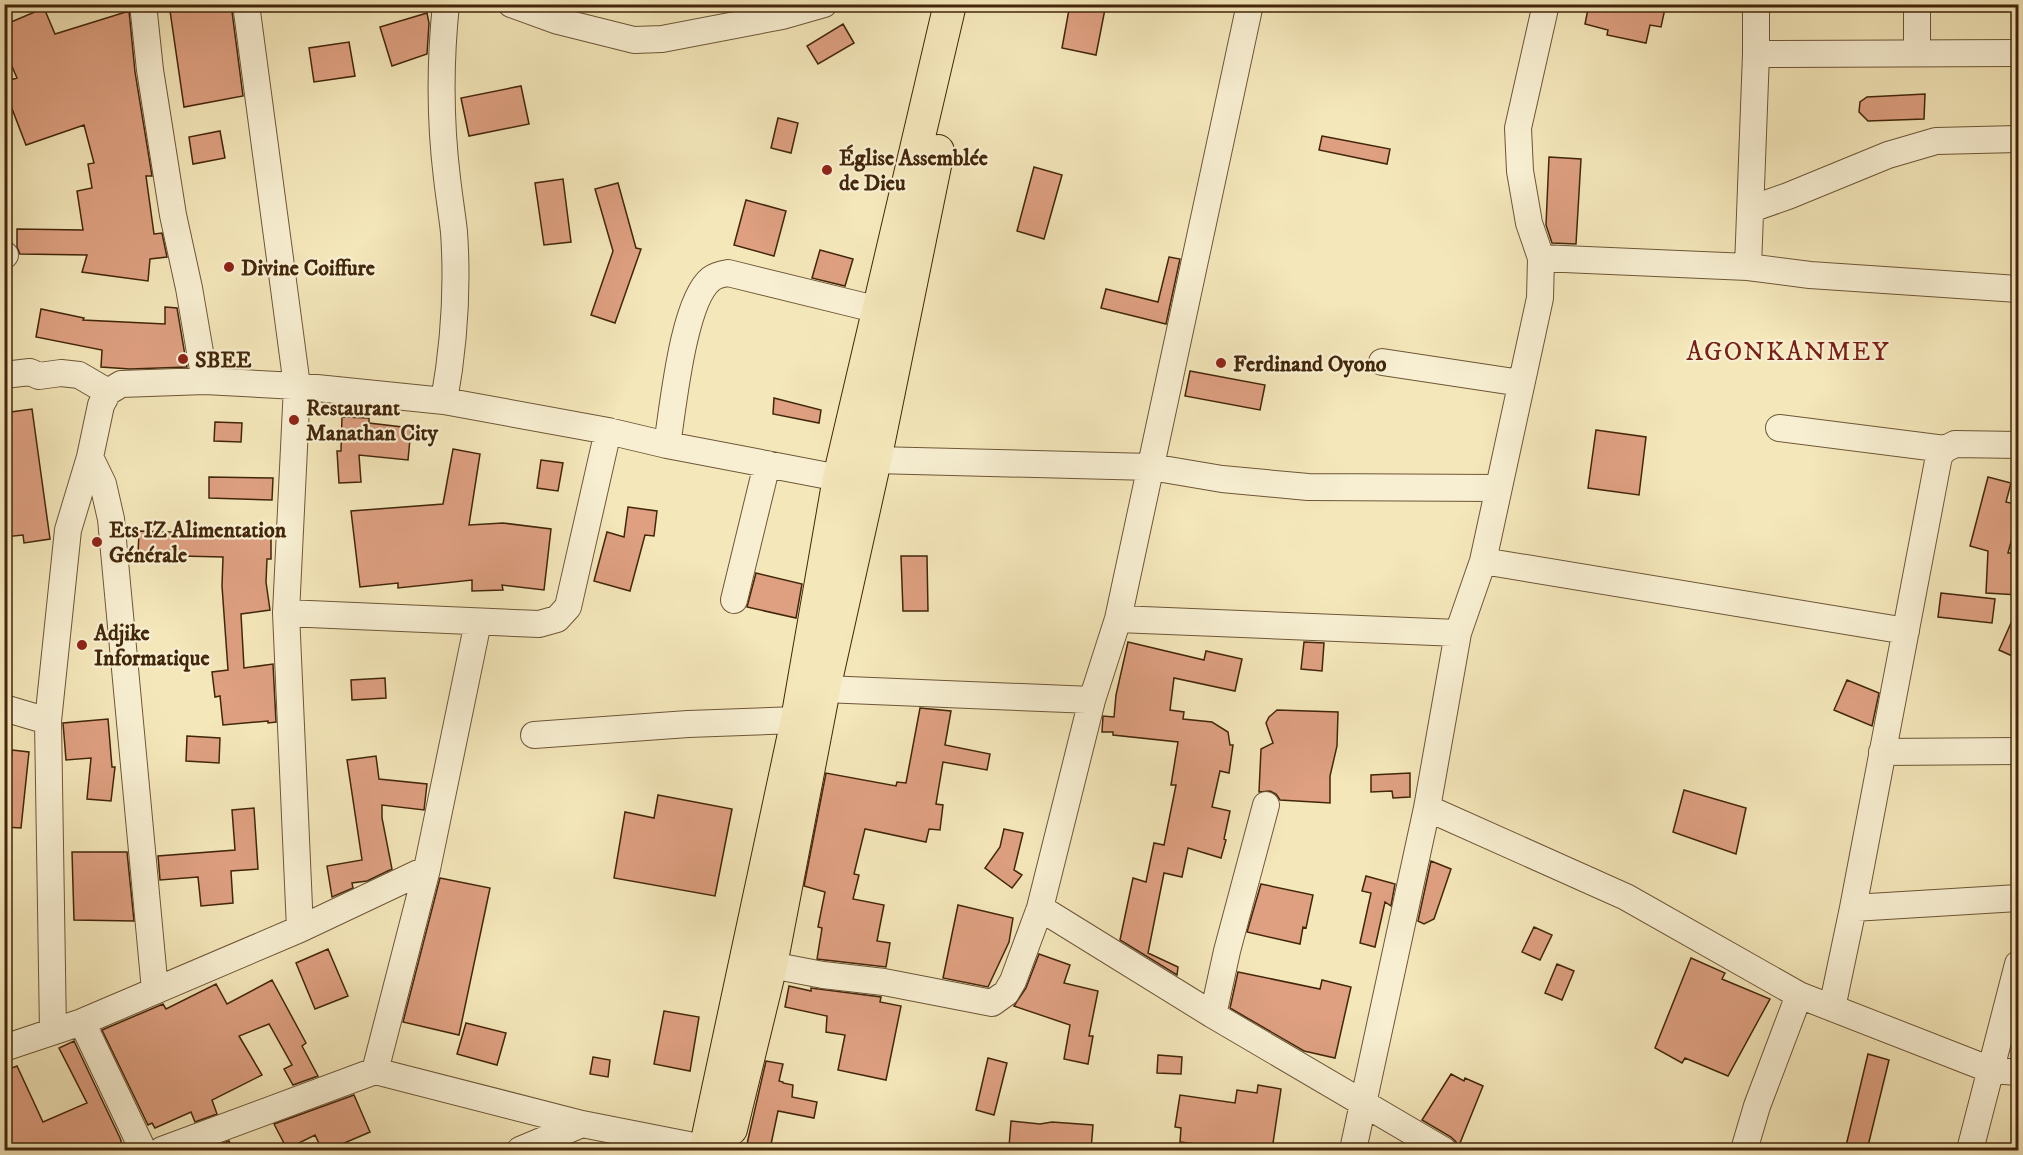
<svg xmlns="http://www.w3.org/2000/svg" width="2023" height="1155" font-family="'IM FELL DW Pica',serif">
	<rect width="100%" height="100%" fill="#f4e7ba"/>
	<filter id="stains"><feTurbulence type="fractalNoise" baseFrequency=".00333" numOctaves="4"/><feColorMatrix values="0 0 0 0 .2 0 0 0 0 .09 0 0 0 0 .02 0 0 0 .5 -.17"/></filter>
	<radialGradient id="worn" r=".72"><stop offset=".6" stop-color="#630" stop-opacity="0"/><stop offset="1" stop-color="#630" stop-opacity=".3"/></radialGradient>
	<path fill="#dea081" stroke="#42260a" stroke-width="1.5" d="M169,4h62l12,92 -59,11z
		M1070,4h36l-10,51 -34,-7z
		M1589,4h77l-5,23 -11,-2 -4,18 -39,-8 1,-5 -23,-6z
		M44,8l11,26 74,-23 6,61 17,104h-6l8,58 8,-1 5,24 -17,2 -2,22 -66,-9 5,-17 -67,-1 -3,-7v-18l66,1 -6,-39 15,-3 -4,-24 6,-1 -10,-38 -58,20 -22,-57v-6l13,-4 -13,-30v-23z
		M427,13l2,10 -2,31 -35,12 -12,-39z
		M843,24l11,19 -36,21 -11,-18z
		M349,42l6,34 -41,6 -5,-34z
		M521,86l8,38 -60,12 -8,-38z
		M1925,94l-1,25 -56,2 -9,-9 1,-10 7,-5z
		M778,118l20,5 -7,30 -20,-5z
		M220,131l5,27 -32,6 -4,-27z
		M1322,136l68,13 -3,15 -68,-14z
		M1549,157l32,2 -5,85 -24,-1 -6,-18z
		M1034,167l28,8 -18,64 -27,-8z
		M563,179l8,63 -27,3 -9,-62z
		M618,183l18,65 5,1 -26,74 -24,-8 22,-64 -18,-62z
		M746,200l40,11 -12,45 -40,-11z
		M820,250l33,9 -8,27 -33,-8z
		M1169,257l11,2 -14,65 -65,-16 5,-19 52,13z
		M165,307l12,1 10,59 -57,2 -29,-2 1,-17 -66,-13 5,-28 43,9 -1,2 82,4z
		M1190,371l75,14 -5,25 -75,-14z
		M774,398l47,12 -2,13 -46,-9z
		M32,409l18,130 -26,4 -1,-8 -19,2v-124z
		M342,417l27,1v5l42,5 -3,32 -49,-5 2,27 -22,1 -2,-32h4z
		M215,422l27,1 -1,19 -27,-1z
		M1596,430l50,7 -7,58 -51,-7z
		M453,449l27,5 -11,71 34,-2 48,6 -7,61 -42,-5 1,5 -31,1v-11l-74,8v-5l-38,4 -9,-76 92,-7z
		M541,460l22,3 -5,28 -21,-3z
		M209,477l64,1 -1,22 -63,-2z
		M1988,477l23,6 -5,19 13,3v7l-11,41h11v42l-33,-2 2,-42 -18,-5z
		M628,507l29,4 -3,25 -9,-1 -15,56 -36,-10 13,-49 17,5z
		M139,531l132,4v24h-4l-1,23 4,28 -29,4 3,54 29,-4 3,58 -8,1v-2l-45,4 -3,-29 -5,1 -3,-25 16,-2 -6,-84 1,-29 -85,-2z
		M901,556h26l1,55h-25z
		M756,573l46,11 -6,34 -49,-11z
		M1941,593l54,6 -3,24 -54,-6z
		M2019,605v54l-20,-9z
		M1128,642l76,18 2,-9 36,8 -7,32 -61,-13 -4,32 14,2 -1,7 29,3 16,10 2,13h3l-4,28 -9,-2 -8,36 18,4 -6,28 2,1 -5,18 -33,-10 -6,29 -18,-4 -16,80 30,14 -1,8 -57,-35 13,-62 13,4 8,-39 10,2 12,-60h-5l7,-43 -65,-7v-3h-11l1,-16 11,1 2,-22z
		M1304,642l20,1 -2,28 -21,-2z
		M385,678l1,20 -34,2 -1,-20z
		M1847,680l32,13 -7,33 -38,-16z
		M920,708l31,3 -6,34 45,9 -3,16 -44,-8 -7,42 7,1 -3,25 -11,-1 -3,13 -61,-13 -11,45 5,1 -6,24 31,6 -7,36 13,2 -4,24 -69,-8 5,-31 -4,-1 7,-35 -21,-6 22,-113 70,13 1,-4 9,1z
		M1277,710l61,2 -1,34 -7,30v27l-50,-3 -4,-6 -6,-3 -11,1 2,-43 12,-6 -7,-20 3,-6z
		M108,719l4,48h3l-4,34 -24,-2 4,-41 -25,2 -3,-37z
		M187,736l33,2 -1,25 -33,-2z
		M12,750l17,2 -8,76 -17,-1v-16h2z
		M376,756l3,23 48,5 -3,26 -42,-5v13l10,51 -25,12 -15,2 1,5 -21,9 -5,-31 35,-6 -15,-100z
		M1410,773v24l-17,1 -1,-7 -21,1v-17z
		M1684,790l62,18 -10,46 -63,-22z
		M658,795l74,14 -17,87 -101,-18 11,-66 29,6z
		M254,808l4,61 -27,2 2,32 -32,3 -3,-29 -38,3 -2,-24 77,-6 -3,-40z
		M1004,829l19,4 -9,37 8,5 -10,13 -27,-20 15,-21z
		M72,852h55l7,69 -60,-1z
		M1431,861l20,8 -17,50 -10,5 -6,-3z
		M1366,876l29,8 -4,22 -6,-4 -10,45 -15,-4 11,-50 -9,-2z
		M440,878l50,10 -31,147 -56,-13z
		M1261,884l52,11 -7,33 -3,-1 -3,17 -53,-12z
		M958,905l55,13 -4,24 -21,45 -45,-9z
		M1534,927l18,8 -12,25 -18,-8z
		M328,949l20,47 -33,13 -19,-46z
		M1039,954l31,11 -6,18 34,8 -9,45h4l-5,28 -24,-5 6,-34 -56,-19 12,-18z
		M1691,958l34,15 -3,6 48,20 -42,77 -43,-18 -3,5 -27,-15z
		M1557,964l17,7 -12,29 -17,-7z
		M1238,972l82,17 2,-9 29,7 -16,71 -31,-7 -74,-43z
		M272,980l34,63 -4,3 16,30 -25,9 -9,-16 8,-4 -23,-41 -30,12 23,39 -50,25 5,14 -22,8 -4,-10 -36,16 -3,-5 -4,2 -46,-95 61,-26 3,5 50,-25 11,20z
		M789,986l22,5v-3l70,9 -1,5 21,4 -15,74 -48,-10 7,-35 -19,-3 1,-16 -42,-9z
		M664,1011l35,6 -9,54 -36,-7z
		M466,1023l40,10 -9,32 -40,-11z
		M74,1041l46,97 4,12h-120v-79l13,-5 26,56 44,-19 -28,-55z
		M1868,1054l21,6 -22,90h-22z
		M1158,1055l24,2 -1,17 -24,-1z
		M593,1057l17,3 -2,17 -18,-3z
		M988,1058l19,5 -13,52 -18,-5z
		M766,1061l17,3 -4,17 4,1v1l10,2 -1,12 25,5 -3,16 -36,-7 -8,38 -23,-5z
		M1451,1074l13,7 1,-3 18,8 -25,62 -2,-6 -5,-5 -29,-17z
		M1258,1085l23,4 -9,61h-36v-1l-56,-7 1,-14 -6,-1 5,-32 55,8 2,-13 20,3z
		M354,1095l16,37 -42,18h-6l-7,-15 -28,14 -13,-25z
		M1011,1121l29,3 12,-2 41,3 -2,25h-44l-38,-3z
		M229,1141l4,9h-29z"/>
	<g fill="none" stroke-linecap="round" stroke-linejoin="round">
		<defs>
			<path id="minor" d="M143,4l7,66 23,145 16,73 16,93
				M246,4l51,382 -11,227 14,316
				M511,4l47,17 76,19 28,-1 120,-23 42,-12
				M1917,4v49
				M1756,54l262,-1
				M1751,209l37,-13 100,-41 48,-14 82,-2
				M4,254l1,1
				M1541,258l207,9 62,8 208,14
				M1748,267l8,-213v-50
				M1382,362l139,21
				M4,375l26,-3 9,4 22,-3 18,2 29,17
				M444,401c10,-56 14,-112 10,-169 -2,-18 -5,-36 -7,-54 -7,-57 -7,-116 -1,-174
				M1779,428l166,21
				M667,445c6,-37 16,-144 44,-166 5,-4 11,-5 17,-6l151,37
				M90,457l13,27 8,35 44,471
				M1483,561l423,70
				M734,600l33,-136
				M286,613l253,11 18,-5 11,-12 40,-176
				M1118,619l340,14
				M824,689l268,11
				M4,708l44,13
				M534,735l154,-11 109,-4
				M1882,752l136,-1
				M1427,808l199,89 173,98 192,75 27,2
				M1040,908l173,107 230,135
				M1853,908l165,-10
				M771,965l52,10 61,7 108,21 14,-10 7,-12 27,-73 52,-208 26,-81 132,-615
				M1832,1008l21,-100 86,-452 6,-7 10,-5 63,1
				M1213,1015l14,-64 39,-146
				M82,1022l61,128
				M53,1031l-5,-310 20,-191 22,-73 11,-52 7,-13 13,-8 84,-3 92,5 147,15 164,30 59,14 172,33 36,-18 276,7 71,12 86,8 190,1
				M4,1048l78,-26 218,-93 127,-60
				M375,1071l52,-202 51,-247
				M162,1150l213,-79 207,53 132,26
				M520,1150l62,-26
				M1353,1150l74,-342 31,-175 25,-72 57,-263 1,-40 -12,-35 -9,-52 -2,-43 28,-124
				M1744,1150l13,-44 42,-111
				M1970,1150l48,-186"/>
			<path id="major" d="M731,1129l40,-164 53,-276 51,-229 63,-309
				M705,1150l92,-430 42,-242 111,-474"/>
		</defs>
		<use href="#minor" stroke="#6e5636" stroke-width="28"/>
		<use href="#major" stroke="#42260a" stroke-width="34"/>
		<use href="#minor" stroke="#f8efd2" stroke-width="26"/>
		<use href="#major" stroke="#f4e7ba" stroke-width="32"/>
	</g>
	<g fill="#8f2418" stroke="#f8efd2" stroke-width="2">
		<circle cx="827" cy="170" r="6"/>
		<circle cx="229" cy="267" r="6"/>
		<circle cx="183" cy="359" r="6"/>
		<circle cx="1221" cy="363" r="6"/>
		<circle cx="294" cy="420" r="6"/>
		<circle cx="97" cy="542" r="6"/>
		<circle cx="82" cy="645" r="6"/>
	</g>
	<g text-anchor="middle" stroke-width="4.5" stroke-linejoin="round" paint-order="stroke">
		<g font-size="22" font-weight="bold" fill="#42260a" stroke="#f8efd2" text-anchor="start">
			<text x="839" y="165">Église Assemblée<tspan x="839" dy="25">de Dieu</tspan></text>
			<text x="241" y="275">Divine Coiffure</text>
			<text x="195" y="367">SBEE</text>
			<text x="1233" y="371">Ferdinand Oyono</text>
			<text x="306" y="415">Restaurant<tspan x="306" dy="25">Manathan City</tspan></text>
			<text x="109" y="537">Ets IZ Alimentation<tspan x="109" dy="25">Générale</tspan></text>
			<text x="94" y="640">Adjike<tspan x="94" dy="25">Informatique</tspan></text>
		</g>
		<g font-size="26" letter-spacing="1.5" fill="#7a1f14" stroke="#f8efd2">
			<text x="1788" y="360">AGONKANMEY</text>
		</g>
	</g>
	<rect width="2023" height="1155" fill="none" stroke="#f4e7ba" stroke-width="24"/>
	<rect x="6" y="6" width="2011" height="1143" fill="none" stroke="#42260a" stroke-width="3"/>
	<rect x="12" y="12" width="1999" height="1131" fill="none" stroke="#42260a" stroke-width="1.5"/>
	<rect width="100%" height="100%" filter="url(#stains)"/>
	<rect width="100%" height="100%" fill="url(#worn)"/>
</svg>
